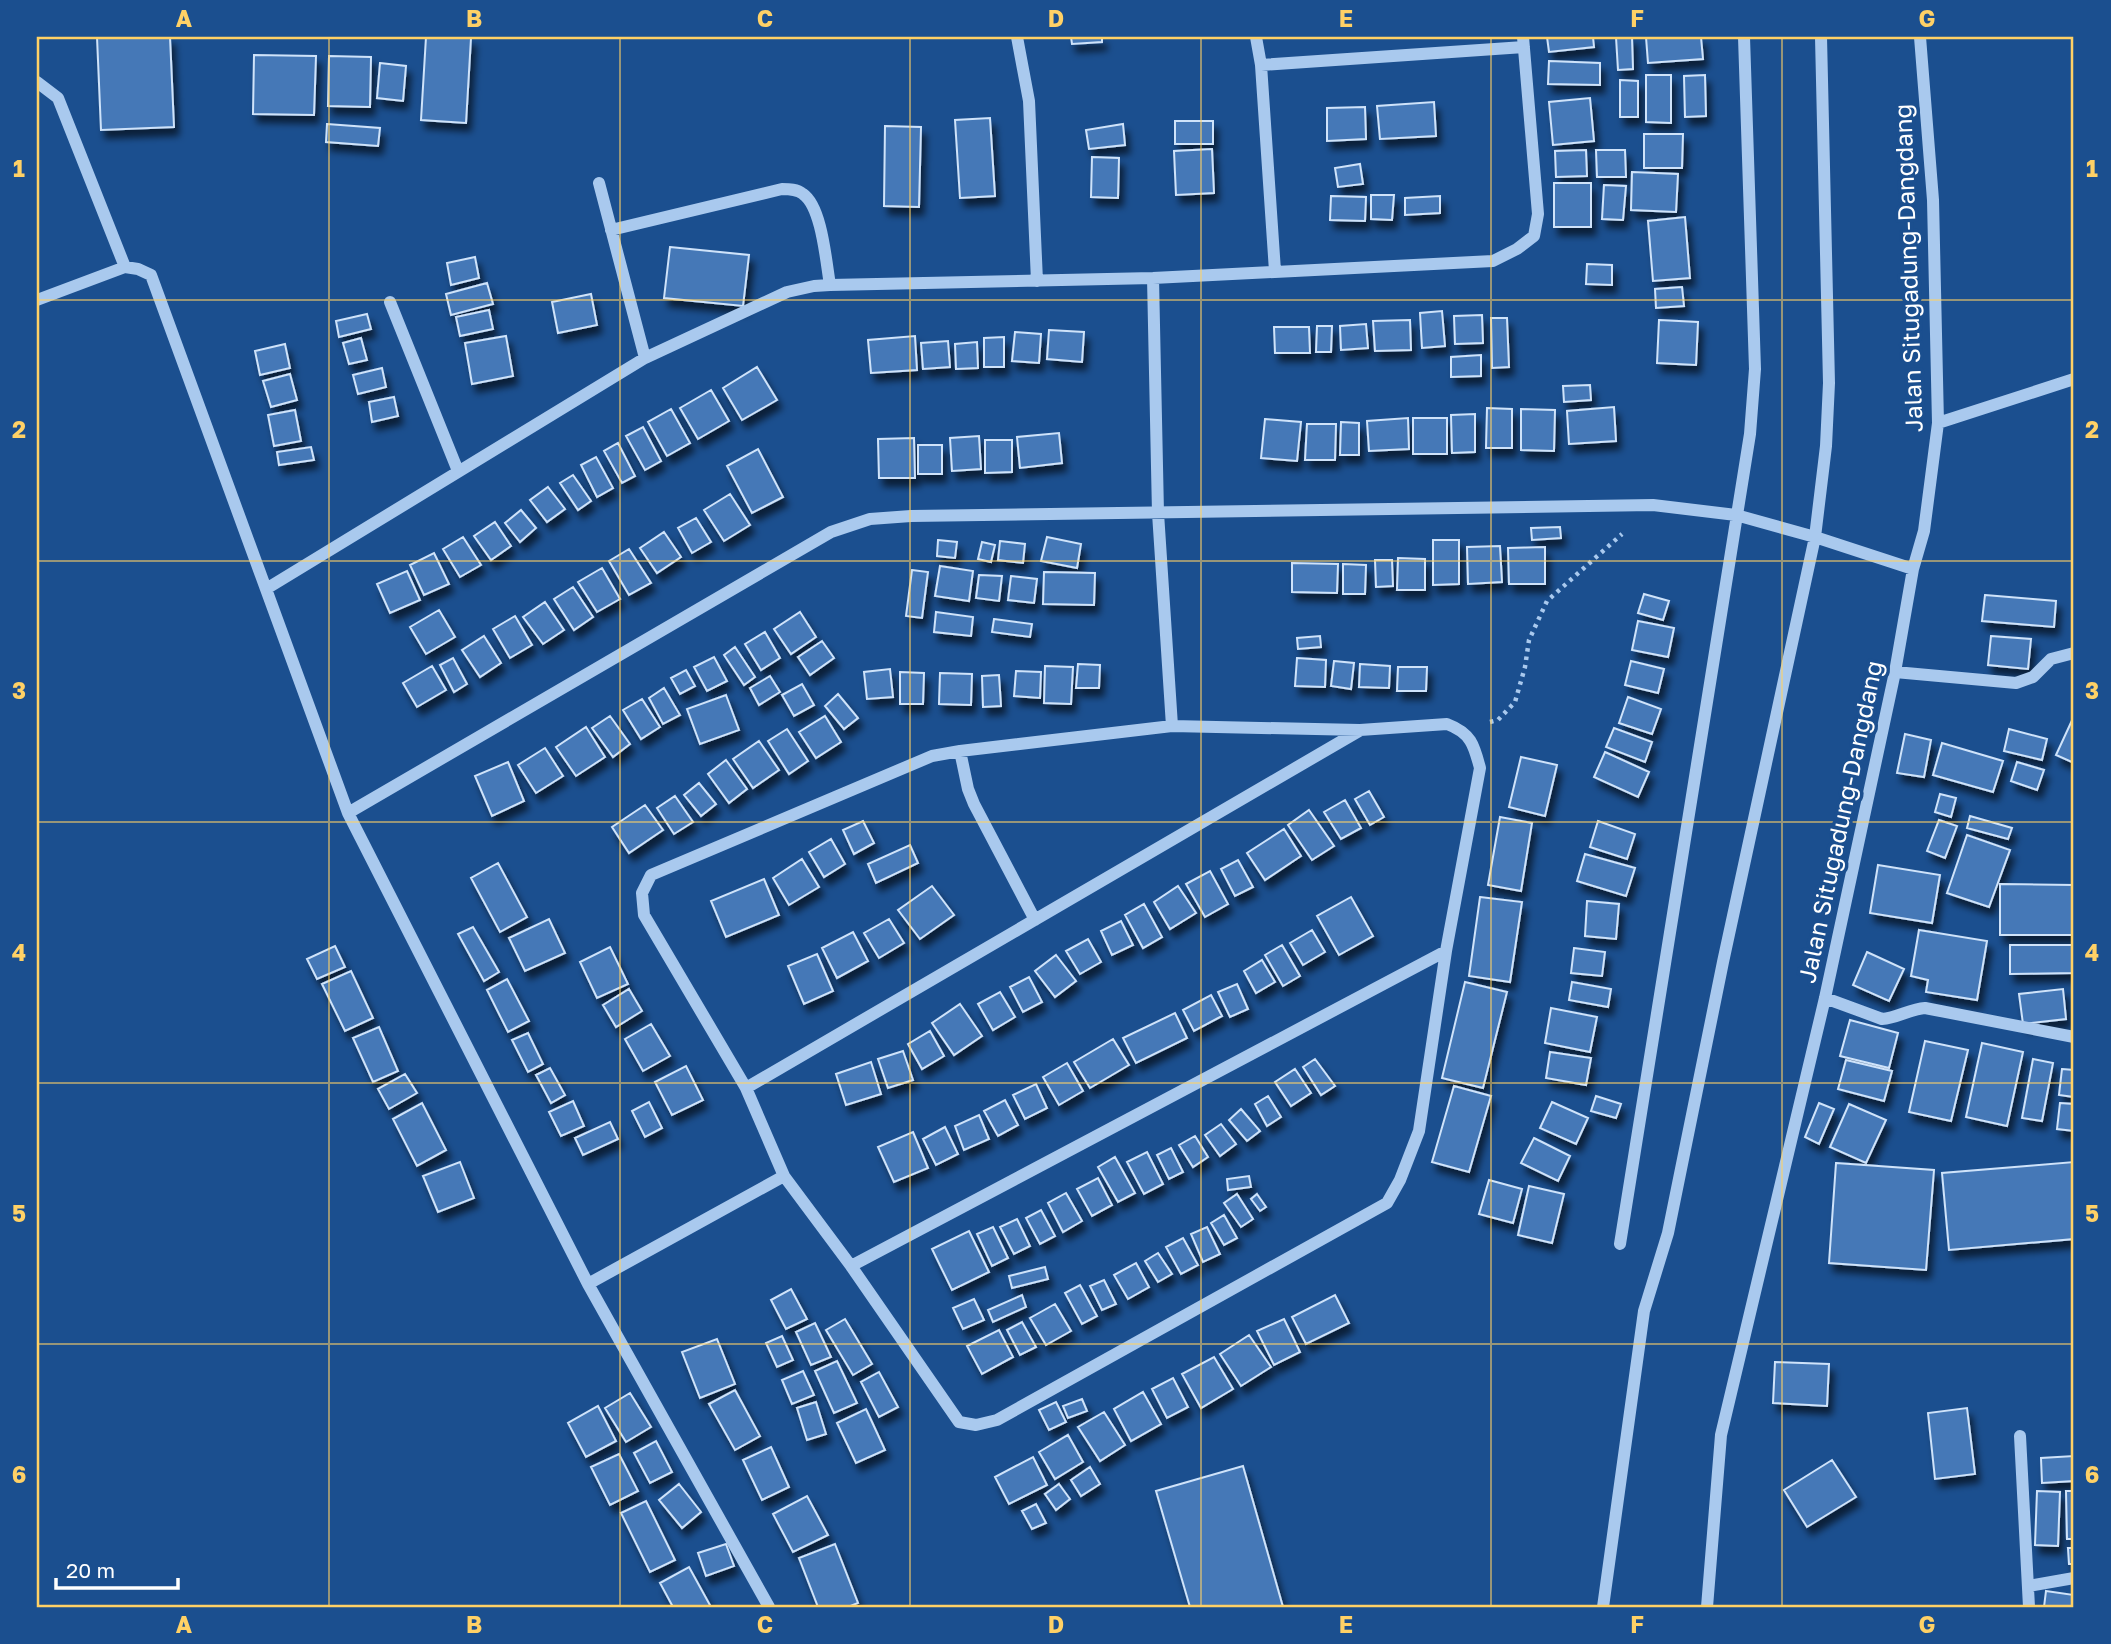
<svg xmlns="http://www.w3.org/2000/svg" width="2111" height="1644" font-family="'Golos Text',sans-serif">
	<defs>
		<filter id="shadow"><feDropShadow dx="4.5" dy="8" stdDeviation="3.5" flood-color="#0009"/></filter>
	</defs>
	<rect width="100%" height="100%" fill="#1b4f8f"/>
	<path fill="#4478b7" stroke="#cfe3fa" stroke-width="2" filter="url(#shadow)" d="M97,37h73l4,90 -73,3z
		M426,37l45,1 -5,85 -45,-3z
		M1071,37h31v5l-30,2z
		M1547,37h46l1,10 -45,5z
		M1616,37h16l1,32 -15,1z
		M1646,37h55l2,22 -55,4z
		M254,55l62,1 -2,59 -61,-1z
		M329,56l42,1 -1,50 -42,-1z
		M1549,61l51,2v22l-52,-1z
		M380,63l26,3 -3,35 -26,-3z
		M1646,75h25v48l-25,-1z
		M1705,75l1,41 -21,1 -1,-41z
		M1620,80l18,1v36h-18z
		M1590,98l4,43 -41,4 -4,-43z
		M1434,102l2,34 -56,3 -3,-33z
		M1365,107l1,32 -39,2v-33z
		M990,118l5,78 -35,2 -5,-78z
		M1175,121h38v23h-38z
		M327,124l53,4 -2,18 -52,-4z
		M1123,124l2,21 -36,4 -3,-19z
		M885,126l36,1 -2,80 -35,-1z
		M1644,134h39l-1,34h-38z
		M1212,149l2,44 -38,2 -2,-44z
		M1586,150l1,26 -31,1 -1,-26z
		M1596,150h29l1,27h-29z
		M1092,157l27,1 -1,40 -27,-1z
		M1360,164l3,20 -25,3 -3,-19z
		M1632,172l46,2 -2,38 -45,-2z
		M1554,183h37v44h-37z
		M1604,185l22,1 -3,34 -21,-1z
		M1371,195h23l-2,25 -21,-1z
		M1331,196l35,1 -1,24 -35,-1z
		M1440,196v17l-35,2v-17z
		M1685,217l5,61 -37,3 -5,-60z
		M670,247l79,8 -6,51 -79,-8z
		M475,257l4,21 -28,7 -4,-22z
		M1587,264l25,1v20l-26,-1z
		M487,283l6,21 -42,11 -5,-21z
		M1682,287l2,19 -28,2 -1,-19z
		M591,294l6,31 -39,8 -6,-31z
		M489,310l4,19 -33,7 -4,-19z
		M1442,311l3,35 -23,2 -2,-35z
		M367,314l4,15 -32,8 -3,-16z
		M1482,315l1,28 -28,1 -1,-28z
		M1491,318h16l2,49 -17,1z
		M1410,320l1,30 -36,1 -2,-30z
		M1659,320l39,2 -2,43 -39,-2z
		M1366,324l2,24 -27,2 -1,-24z
		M1317,326h15l-1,26h-15z
		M1274,327h35l1,26h-35z
		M1049,330l35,2 -2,30 -35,-3z
		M1015,332l26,2 -2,29 -27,-2z
		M506,336l7,40 -41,8 -7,-41z
		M915,336l2,34 -46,3 -3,-33z
		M1004,337v30h-20v-29z
		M361,338l6,22 -18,4 -6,-21z
		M948,341l2,26 -27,2 -2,-26z
		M977,342l1,26 -22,1 -1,-25z
		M285,344l5,24 -30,7 -5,-24z
		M1481,355v21l-30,1v-20z
		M757,367l20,33 -35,20 -19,-32z
		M382,368l4,19 -28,7 -5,-19z
		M290,374l7,26 -26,7 -8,-26z
		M1590,385l1,15 -27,2 -1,-16z
		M711,390l18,31 -31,18 -18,-31z
		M394,397l4,19 -26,6 -3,-20z
		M1614,407l2,34 -47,3 -2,-33z
		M1487,408l25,1v39h-26z
		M671,409l19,34 -23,13 -19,-34z
		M1521,409l34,1 -1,41 -33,-1z
		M295,410l6,31 -27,5 -6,-31z
		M1475,414v38l-23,1 -1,-38z
		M1408,418l1,31 -40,2 -2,-30z
		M1413,418h34v36h-34z
		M1265,419l36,3 -4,39 -36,-3z
		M1341,422l18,1v32h-19z
		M1307,424h29l-1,36h-30z
		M643,427l18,34 -16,9 -19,-34z
		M1059,433l3,30 -42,5 -3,-31z
		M979,436l2,33 -29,2 -2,-33z
		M914,438l1,40h-36l-1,-39z
		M985,440h27v32l-27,1z
		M618,443l17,33 -13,7 -18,-32z
		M918,445h24v29h-24z
		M311,447l3,13 -35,5 -2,-13z
		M758,449l25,48 -31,16 -25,-47z
		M596,457l17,31 -16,9 -16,-32z
		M573,475l18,26 -13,9 -18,-27z
		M548,487l17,22 -18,13 -17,-22z
		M730,494l20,31 -26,16 -20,-31z
		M521,510l15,18 -16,14 -15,-19z
		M696,518l15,24 -19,11 -14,-25z
		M495,522l16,24 -20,14 -17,-24z
		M1560,527l1,11 -29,2 -1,-12z
		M664,532l17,25 -24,16 -17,-25z
		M463,537l18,28 -21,12 -17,-28z
		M1047,537l34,7 -4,24 -36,-7z
		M938,540l19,2 -2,16 -18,-2z
		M1433,540h26v44l-26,1z
		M1000,541l25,3 -2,19 -25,-3z
		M982,542l13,3 -4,17 -13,-3z
		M1500,546l2,36 -34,2 -1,-37z
		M1545,547v37h-36l-1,-36z
		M629,549l22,34 -22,12 -20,-34z
		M434,553l15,31 -25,11 -14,-30z
		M1398,558l27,1v31h-28z
		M1375,560h17l1,26 -17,1z
		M1292,563l46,1 -1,29 -45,-1z
		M1343,564l23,1 -1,29h-22z
		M940,566l33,5 -4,30 -34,-5z
		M602,568l18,31 -23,13 -19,-30z
		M912,570l16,2 -6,46 -16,-2z
		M407,571l13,29 -30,13 -13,-29z
		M1044,572l51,1 -1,32 -51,-1z
		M979,575l23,1 -3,25 -23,-3z
		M1011,576l26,3 -3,24 -26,-3z
		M573,587l20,30 -19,13 -20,-31z
		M1644,594l25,7 -6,19 -25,-7z
		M1985,595l71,6 -2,26 -72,-6z
		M545,602l19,28 -21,14 -20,-27z
		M439,610l16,27 -29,17 -16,-27z
		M800,612l16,25 -25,17 -17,-25z
		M936,612l37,5 -2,19 -37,-4z
		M515,616l17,29 -22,13 -17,-29z
		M994,619l38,5 -2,13 -38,-5z
		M1638,621l36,7 -6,29 -36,-7z
		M765,632l15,26 -19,12 -16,-26z
		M484,636l17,27 -21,14 -18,-27z
		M1320,636l1,11 -23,2 -1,-11z
		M1991,636l40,3 -3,30 -40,-4z
		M822,641l12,17 -24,17 -12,-18z
		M735,647l20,30 -11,8 -20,-30z
		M714,657l13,24 -20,10 -13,-24z
		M453,658l14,26 -13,8 -14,-27z
		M1297,658l29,2 -1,27 -30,-1z
		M1334,661l20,2 -3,26 -20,-3z
		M1631,661l33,8 -6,24 -33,-8z
		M1078,664l22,1 -1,23h-23z
		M1360,664l30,2 -1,22 -30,-1z
		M432,666l14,24 -29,17 -14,-24z
		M1045,666l28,1 -2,37 -27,-1z
		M1398,667h29l-1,24h-29z
		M890,669l3,28 -26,2 -3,-27z
		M686,670l9,16 -15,8 -9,-16z
		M1016,671l25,1 -1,26 -26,-2z
		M900,672l24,1 -1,31h-23z
		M940,673l32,1 -1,31 -32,-1z
		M999,675l2,31 -18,1 -1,-31z
		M770,676l10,16 -21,13 -9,-17z
		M802,684l12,21 -20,11 -12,-21z
		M664,688l16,27 -17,9 -14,-26z
		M838,694l20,24 -14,11 -19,-23z
		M726,695l13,35 -39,14 -13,-35z
		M1628,697l33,12 -9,25 -33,-11z
		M642,699l18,28 -19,12 -18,-29z
		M610,716l20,28 -17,13 -21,-29z
		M825,716l16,26 -25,16 -17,-26z
		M2074,716v47l-18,-8z
		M586,727l19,30 -29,19 -20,-29z
		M1614,728l38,14 -7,20 -39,-15z
		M787,729l21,32 -19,13 -21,-33z
		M2009,729l38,10 -5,21 -38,-9z
		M1905,734l26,6 -7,37 -27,-4z
		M759,741l20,29 -26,18 -20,-29z
		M1942,743l61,18 -10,31 -60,-17z
		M545,748l18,28 -27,17 -18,-28z
		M1605,752l44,20 -11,25 -44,-20z
		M1521,757l36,8 -12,51 -36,-9z
		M726,760l21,29 -18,14 -21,-29z
		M508,762l16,39 -32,15 -17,-40z
		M2017,762l27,8 -7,20 -26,-9z
		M699,783l17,21 -15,12 -17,-21z
		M1369,791l15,26 -14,8 -15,-26z
		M1940,794l16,4 -5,19 -16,-5z
		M675,796l18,26 -19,12 -17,-26z
		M1345,800l16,28 -20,11 -17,-27z
		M645,805l18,25 -34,23 -17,-26z
		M1309,810l25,36 -22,14 -24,-35z
		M1970,816l42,12 -4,11 -41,-11z
		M1500,817l32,6 -11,68 -33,-6z
		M1939,820l18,6 -12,32 -18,-7z
		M863,821l11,22 -20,11 -11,-24z
		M1598,821l37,13 -8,25 -37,-12z
		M1284,829l17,27 -36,24 -18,-27z
		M1967,835l43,15 -21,57 -42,-14z
		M831,839l14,25 -21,13 -15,-25z
		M910,845l8,18 -42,20 -8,-19z
		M1585,854l50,14 -9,28 -49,-15z
		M802,859l17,28 -30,18 -16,-27z
		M1238,860l15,27 -18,9 -14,-27z
		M498,863l29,54 -27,15 -29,-54z
		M1878,865l62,10 -8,48 -62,-10z
		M1210,871l18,33 -23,13 -19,-33z
		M764,879l15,36 -53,22 -15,-36z
		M2000,884l74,1v50h-74z
		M932,886l22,29 -34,24 -22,-29z
		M1178,886l18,27 -26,16 -16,-27z
		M1351,897l22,39 -34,19 -22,-39z
		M1480,897l42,5 -12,80 -41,-6z
		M1587,901l32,3 -3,35 -31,-3z
		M1144,904l18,33 -19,11 -18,-33z
		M549,919l16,34 -40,18 -16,-33z
		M889,919l15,24 -25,15 -15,-25z
		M1121,921l12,24 -21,10 -11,-24z
		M473,927l26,45 -15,9 -26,-47z
		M1312,930l13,22 -22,13 -13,-22z
		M1919,930l68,11 -10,59 -51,-8 2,-12 -17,-4z
		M853,932l15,29 -31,17 -15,-30z
		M1088,939l13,23 -21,12 -14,-23z
		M1282,945l18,31 -17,10 -18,-31z
		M2010,945h64v28l-64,1z
		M335,946l10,21 -28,12 -10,-20z
		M610,947l18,37 -31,14 -17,-36z
		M1574,948l31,4 -3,24 -31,-3z
		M1867,952l37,17 -15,32 -36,-16z
		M817,954l16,37 -29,13 -16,-38z
		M1056,955l20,26 -21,16 -20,-26z
		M1262,960l13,22 -19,11 -12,-22z
		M351,971l22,47 -28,13 -23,-47z
		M1029,977l13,25 -19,10 -13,-25z
		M507,979l22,42 -21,11 -21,-42z
		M1465,982l42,10 -24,96 -41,-10z
		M1572,982l39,7 -3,18 -39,-7z
		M1237,984l11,25 -18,8 -12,-25z
		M629,989l13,22 -26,16 -13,-22z
		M2063,989l3,30 -43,5 -4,-30z
		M1000,992l15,25 -22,13 -15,-26z
		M1211,995l11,21 -28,15 -11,-21z
		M960,1004l22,32 -28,19 -22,-32z
		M1551,1008l46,9 -7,35 -45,-9z
		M1175,1013l12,25 -51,25 -13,-25z
		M1850,1020l48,13 -9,35 -49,-12z
		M651,1024l19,32 -27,15 -18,-32z
		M379,1027l19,44 -25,11 -20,-44z
		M930,1031l14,25 -22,13 -14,-25z
		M528,1033l15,31 -15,8 -16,-32z
		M1113,1039l16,26 -39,23 -16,-26z
		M1925,1041l43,9 -17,71 -42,-9z
		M1982,1043l41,9 -16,74 -41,-9z
		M903,1051l10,29 -25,8 -10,-29z
		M1550,1052l41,6 -5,27 -40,-7z
		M1315,1059l20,27 -14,9 -18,-28z
		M2033,1059l20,4 -11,58 -20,-3z
		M1846,1060l46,11 -8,30 -46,-12z
		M871,1062l10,32 -35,11 -10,-31z
		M1067,1063l16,28 -24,14 -16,-28z
		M686,1066l17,34 -31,15 -17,-33z
		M550,1068l15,27 -14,8 -15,-28z
		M1295,1069l16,24 -20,13 -16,-24z
		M2062,1069l12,1v27l-15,-2z
		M405,1074l12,19 -28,16 -11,-20z
		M1036,1084l11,24 -22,11 -12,-24z
		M1454,1086l37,10 -22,76 -37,-10z
		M1268,1096l13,21 -14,9 -12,-22z
		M1596,1096l25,8 -5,14 -25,-7z
		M1005,1100l13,25 -20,11 -14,-25z
		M573,1101l11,25 -23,10 -12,-24z
		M649,1102l13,26 -17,9 -13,-26z
		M1552,1102l36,16 -12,26 -36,-16z
		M422,1103l24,47 -29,16 -24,-47z
		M1819,1103l15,6 -15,35 -14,-7z
		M2060,1103l14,1v27l-17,-2z
		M1849,1104l37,16 -20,43 -36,-16z
		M1241,1109l19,22 -13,10 -18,-21z
		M979,1115l10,24 -25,11 -9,-24z
		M610,1122l8,17 -35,16 -8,-17z
		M1221,1124l15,20 -16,12 -15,-21z
		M945,1127l13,27 -22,11 -13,-26z
		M913,1132l15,36 -34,14 -16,-35z
		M1195,1136l13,21 -15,10 -14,-22z
		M1534,1138l36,18 -12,25 -37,-18z
		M1171,1148l12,24 -14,7 -12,-24z
		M1147,1152l16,32 -19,10 -17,-32z
		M1115,1157l20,36 -17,9 -20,-35z
		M460,1162l14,36 -36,14 -15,-36z
		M2074,1162v77l-125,11 -7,-77z
		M1836,1163l98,7 -8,100 -97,-7z
		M1249,1176l2,11 -23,3 -1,-11z
		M1098,1178l14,27 -20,11 -15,-27z
		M1489,1180l33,9 -9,34 -34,-9z
		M1529,1186l35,8 -12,49 -34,-8z
		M1066,1193l16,28 -19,11 -15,-29z
		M1237,1194l16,25 -12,8 -17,-24z
		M1257,1194l9,13 -6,4 -9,-12z
		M1041,1210l14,26 -15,8 -14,-26z
		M1224,1215l13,23 -13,7 -13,-22z
		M1017,1219l13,27 -16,8 -14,-27z
		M993,1227l15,31 -16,8 -15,-32z
		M1207,1227l13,27 -17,8 -12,-28z
		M969,1231l20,41 -37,18 -20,-41z
		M1183,1238l15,27 -17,9 -15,-27z
		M1158,1253l14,21 -14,8 -13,-21z
		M1136,1263l13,24 -21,12 -14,-24z
		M1045,1267l3,12 -36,9 -3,-12z
		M1104,1280l12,24 -14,6 -12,-24z
		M1080,1285l17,31 -15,8 -17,-31z
		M791,1289l16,30 -21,10 -15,-29z
		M1022,1295l4,12 -33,15 -5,-12z
		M1335,1295l14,28 -43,21 -14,-27z
		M974,1299l10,21 -21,9 -10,-21z
		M1055,1304l16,27 -25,14 -16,-27z
		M845,1319l27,45 -19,11 -27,-45z
		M1284,1319l16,33 -26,13 -17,-34z
		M1022,1322l14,25 -16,8 -13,-25z
		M815,1323l16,34 -20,8 -15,-33z
		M999,1330l14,27 -31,17 -15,-28z
		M1249,1335l22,32 -30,19 -21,-32z
		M782,1336l11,24 -16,7 -11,-24z
		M717,1339l18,45 -35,14 -18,-46z
		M1214,1357l19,32 -32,19 -19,-34z
		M837,1361l20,42 -23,10 -19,-42z
		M1775,1362l54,2 -2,42 -54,-3z
		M803,1371l11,24 -22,9 -10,-24z
		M879,1372l19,35 -19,10 -18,-35z
		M1173,1378l15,29 -21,11 -15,-29z
		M735,1390l25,46 -25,14 -26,-46z
		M1143,1392l18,32 -30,17 -17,-32z
		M630,1393l21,34 -25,15 -21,-34z
		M1082,1399l5,12 -19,7 -5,-12z
		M816,1402l10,32 -19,6 -10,-32z
		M1056,1402l10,20 -17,8 -10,-20z
		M598,1406l18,35 -30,16 -18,-34z
		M1967,1408l8,66 -40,5 -7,-66z
		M866,1409l19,41 -29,13 -19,-40z
		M1104,1412l21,33 -25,16 -22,-34z
		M1068,1435l15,27 -28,17 -16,-27z
		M656,1441l16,31 -22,11 -16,-30z
		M771,1447l18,40 -27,13 -19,-40z
		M619,1454l19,37 -28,14 -19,-38z
		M2074,1456v25l-32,2 -1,-25z
		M1033,1457l14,28 -38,19 -14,-27z
		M1832,1460l24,37 -49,30 -23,-37z
		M1243,1466l40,141h-93l-34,-116z
		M1090,1467l10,17 -19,12 -10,-16z
		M679,1484l22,28 -19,16 -23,-28z
		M1059,1484l11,15 -14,11 -11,-16z
		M2037,1491l23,1 -2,54 -23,-1z
		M2066,1491h8v48h-7z
		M807,1496l21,39 -35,17 -20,-38z
		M646,1501l29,59 -25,12 -29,-59z
		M1036,1504l10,19 -14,6 -10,-18z
		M726,1544l8,22 -28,10 -8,-23z
		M835,1544l23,59 -10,4h-30l-19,-49z
		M2068,1548h6v16h-5z
		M689,1567l22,40h-38l-13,-24z
		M2046,1591l28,4v12h-30z"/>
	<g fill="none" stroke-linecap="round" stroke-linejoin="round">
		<path stroke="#a9c9ee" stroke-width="4.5" stroke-dasharray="3.5 5" stroke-linecap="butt" d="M1490,722l8,-2 17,-18 10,-35 4,-27 18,-39 75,-67"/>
		<path stroke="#a9c9ee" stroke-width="12" d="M1017,37l12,64 8,180
			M1256,37l5,28 14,206
			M1261,65l263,-18
			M37,82l21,16 67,169
			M599,183l46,175
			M611,230l171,-41c7,0 15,0 21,5 19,13 23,68 27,91
			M1153,278l5,235 14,213
			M37,300l88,-33 13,2 13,6 197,538 240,471 181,323
			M390,302l68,169
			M1938,423l136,-44
			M266,589l379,-231 142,-66 27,-6 16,-1 323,-7 340,-17 24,-12 17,-13 4,-22 -15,-177
			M1895,672l121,11 17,-6 18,-18 23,-6
			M1447,724c24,9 27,21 33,44l-34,183 -27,180 -19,49 -13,23 -390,217 -21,5 -17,-3 -108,-156 -67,-90 -38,-88 -102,-173 -2,-22 9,-18 281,-119 28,-5 212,-25 188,4z
			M960,751l8,38 6,15 61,116
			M348,813l483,-281 39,-13 41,-3 742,-11 83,10 79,22 98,32
			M1825,998l57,21c15,-1 28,-10 43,-11l149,29
			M746,1088l613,-357
			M1620,1244l130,-810 5,-65 -11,-332
			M851,1266l595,-315
			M588,1284l196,-108
			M2020,1436l9,171
			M2029,1586l45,-8
			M1603,1607l41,-296 24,-78 55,-271 92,-425 11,-91 3,-63 -8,-346
			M1707,1607l14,-172 104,-437 70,-326 18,-103 11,-38 14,-108 -5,-223 -13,-163"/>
	</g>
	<path fill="none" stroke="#ffd166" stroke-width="2" stroke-opacity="0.55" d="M329,37v1570M620,37v1570M910,37v1570M1201,37v1570M1491,37v1570M1782,37v1570M37,300h2037M37,561h2037M37,822h2037M37,1083h2037M37,1344h2037"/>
	<g text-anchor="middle" stroke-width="7" stroke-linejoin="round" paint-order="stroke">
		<g font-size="24" fill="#fff" stroke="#1b4f8f">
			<text transform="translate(1909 268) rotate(-92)" y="8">Jalan Situgadung-Dangdang</text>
			<text transform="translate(1841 822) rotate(-78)" y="8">Jalan Situgadung-Dangdang</text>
		</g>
	</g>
	<rect width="2111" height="1644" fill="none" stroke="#1b4f8f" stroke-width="77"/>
	<path d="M56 1578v10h122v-10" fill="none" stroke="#ffffff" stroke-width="3.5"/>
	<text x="66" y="1578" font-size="21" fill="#ffffff" stroke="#1b4f8f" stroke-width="5" paint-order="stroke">20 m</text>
	<rect x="38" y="38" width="2034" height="1568" fill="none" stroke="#ffd166" stroke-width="2.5"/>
	<g font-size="23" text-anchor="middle" font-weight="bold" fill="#ffd166">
		<text x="184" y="27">A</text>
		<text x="474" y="27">B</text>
		<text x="765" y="27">C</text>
		<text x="1056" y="27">D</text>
		<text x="1346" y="27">E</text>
		<text x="1637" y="27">F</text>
		<text x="1927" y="27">G</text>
		<text x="19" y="177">1</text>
		<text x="2092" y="177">1</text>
		<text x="19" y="438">2</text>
		<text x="2092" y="438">2</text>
		<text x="19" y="699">3</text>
		<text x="2092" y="699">3</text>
		<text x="19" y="961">4</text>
		<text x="2092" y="961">4</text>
		<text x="19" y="1222">5</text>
		<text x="2092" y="1222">5</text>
		<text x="19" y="1483">6</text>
		<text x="2092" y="1483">6</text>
		<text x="184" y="1633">A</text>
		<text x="474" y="1633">B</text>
		<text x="765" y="1633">C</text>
		<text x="1056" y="1633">D</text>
		<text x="1346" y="1633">E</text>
		<text x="1637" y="1633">F</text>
		<text x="1927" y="1633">G</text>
	</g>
</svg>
